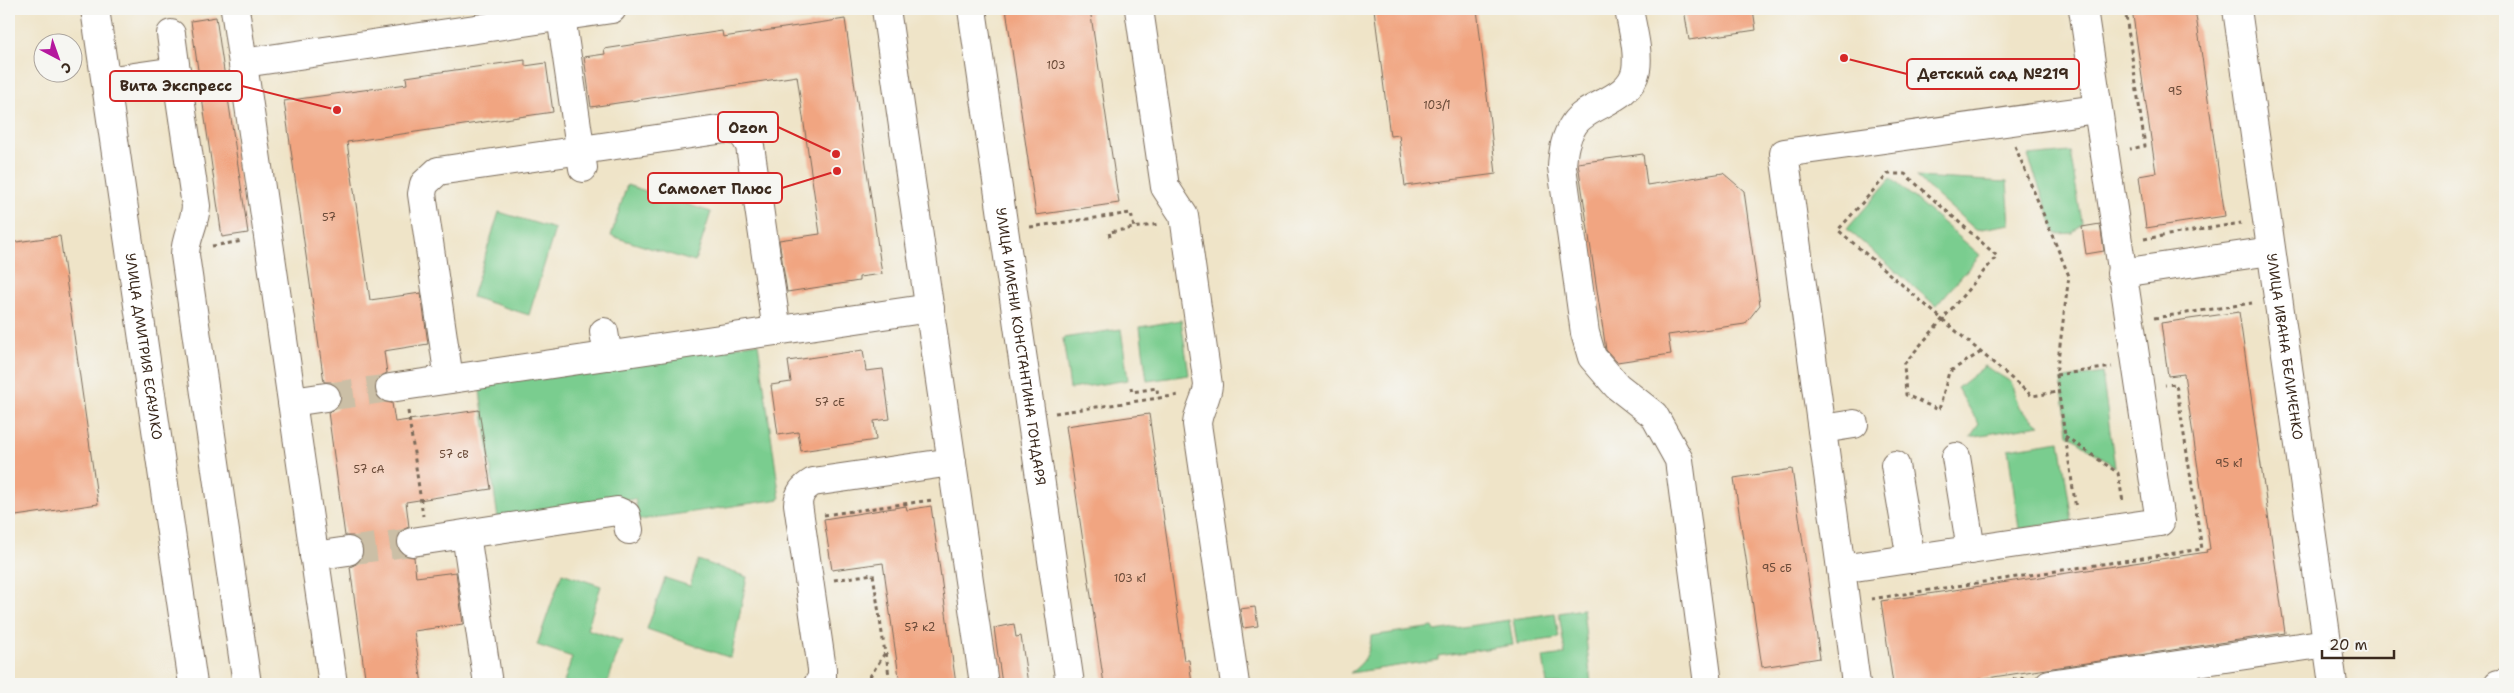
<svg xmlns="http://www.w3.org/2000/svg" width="2514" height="693" font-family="'Shantell Sans',sans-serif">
	<rect width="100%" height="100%" fill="#f6f6f2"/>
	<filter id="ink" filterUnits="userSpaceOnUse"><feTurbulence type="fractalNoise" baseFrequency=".02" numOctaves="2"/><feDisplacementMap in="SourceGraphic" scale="10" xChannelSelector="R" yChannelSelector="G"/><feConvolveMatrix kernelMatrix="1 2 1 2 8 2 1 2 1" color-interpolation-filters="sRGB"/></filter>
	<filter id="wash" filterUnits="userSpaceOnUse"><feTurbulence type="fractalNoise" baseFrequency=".0096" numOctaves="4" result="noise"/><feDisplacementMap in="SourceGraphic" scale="20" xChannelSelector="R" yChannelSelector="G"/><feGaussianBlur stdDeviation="1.12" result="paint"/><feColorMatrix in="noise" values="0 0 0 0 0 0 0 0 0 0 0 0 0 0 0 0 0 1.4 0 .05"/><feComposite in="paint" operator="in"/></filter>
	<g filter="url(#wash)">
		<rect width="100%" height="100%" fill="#efe4c8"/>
		<path fill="#7acd8f" stroke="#5a7c56" d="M2070,152l12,70 -9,11 -17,1 -28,-78z
			M1916,177l91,5 3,42 -34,6z
			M1891,178l89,77 -44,51 -89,-77z
			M627,185l84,27 -16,50 -84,-26z
			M499,212l56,17 -26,86 -57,-18z
			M1181,320l8,55 -42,6 -7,-54z
			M1121,329l7,51 -58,9 -7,-51z
			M758,343l22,156 -141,21 -4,-21 -137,20 -19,-135z
			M1985,366l26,16 8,26 21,17 -70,12 9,-13 -22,-36z
			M2102,373l13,94 -47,-33 -7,-54z
			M2060,441l12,80 -53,8 -11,-80z
			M698,560l49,17 -16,81 -84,-29 18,-51 25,8z
			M562,573l39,13 -14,43 35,12 -15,43h-35l-8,-2 8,-25 -35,-12z
			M1583,609l8,75h-44l-4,-27 22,-3 -6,-41z
			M1555,613l4,25 -42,6 -4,-25z
			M1509,620l4,25 -75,11v4l-88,13c14,-10 20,-19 21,-37l62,-9 2,4z"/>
		<g id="blocks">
			<path fill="#f1a581" d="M1006,9h84l29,194 -83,12z
				M1374,9h103l19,165 -91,12 -6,-51 -9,1z
				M1684,9h69l3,21 -67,10z
				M2132,9h63l30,207 -79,12 -7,-52 17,-3z
				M216,17l32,216 -26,4 -31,-216z
				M845,19l37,255 -23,3v4l-72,11 -8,-52 41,-6 -23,-158 -206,31 -7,-50 21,-3 -1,-5 118,-18 1,6z
				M525,60v6l21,-3 7,49 -206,30 23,158 51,-7 7,51 -44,7 3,22 -6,3 -5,6 -1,9 3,7 6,4 8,1 3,19 84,-12 12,79 -85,13 3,25 -7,3 -4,6 -1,8 3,7 6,5 8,1 2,20 40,-5 7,52 -49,7 8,53h-56l-16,-117 8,-4 5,-7v-7l-3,-8 -7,-5h-8l-17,-124 8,-3 5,-7v-7l-3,-8 -7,-5h-7l-40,-281 123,-17 -1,-7z
				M1643,154l4,31 76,-12 21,18 16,114 -15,19 -77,11 3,19 -54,8 -11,-12 -28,-187z
				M2100,224l4,27 -18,3 -4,-27z
				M60,236l38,268 -89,13v-274z
				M2239,312l46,321 -338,51h-54l-12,-83 326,-49 -1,-2 4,-1 -26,-175 -16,2 -7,-53z
				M863,350l3,21 17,-2 7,50 -16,2 2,19 -75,11 -3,-19 -20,3 -7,-50 20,-3 -3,-21z
				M1149,414l35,246h5l3,24h-88l-38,-258z
				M1792,469l28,189 -58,9 -28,-189z
				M906,506l1,4 24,-4 25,178h-56l-17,-121 -51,7 -8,-51z
				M1255,607l3,19 -15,2 -3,-19z
				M1014,624l2,13 5,-1 7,48h-26l-8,-56z"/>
		</g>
	</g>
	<g filter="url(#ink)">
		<use href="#blocks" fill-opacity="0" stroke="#7a6b5a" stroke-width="1"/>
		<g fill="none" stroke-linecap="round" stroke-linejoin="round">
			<path stroke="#cbbfa6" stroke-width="28" stroke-dasharray="28 14" stroke-linecap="butt" d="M326,397l64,-9
				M348,551l64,-9"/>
			<defs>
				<g id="minor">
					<path id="s1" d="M95,9l98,675"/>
					<path d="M235,9l98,675"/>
					<path d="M886,9l98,675"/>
					<path id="s2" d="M972,9l98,675"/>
					<path d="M1139,9l26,178 19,29 24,169c-1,14 -10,25 -11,39l38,260"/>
					<path d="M1629,9c3,19 10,41 7,61 -6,31 -49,34 -62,54 -9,13 -11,27 -12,43l23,166 7,24 25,29 37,29 25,45 29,224"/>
					<path id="s3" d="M2237,9l96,675"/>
					<path d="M561,16l22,152"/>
					<path d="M171,34l5,37"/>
					<path d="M243,63l369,-54"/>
					<path d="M106,81l70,-10 20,135c-1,18 -11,32 -11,49l62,429"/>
					<path d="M2121,273l150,-22"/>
					<path d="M604,332l4,24"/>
					<path d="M449,379l-27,-185 2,-10 14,-13 287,-42c14,1 19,4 25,17l27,185"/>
					<path d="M390,388l540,-80"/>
					<path d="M292,402l34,-5"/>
					<path d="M1822,429l32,-5"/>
					<path d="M1956,457l15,93"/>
					<path d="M1895,465l16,94"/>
					<path d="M466,534l22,150"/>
					<path d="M412,542l205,-31 9,4 3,15"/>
					<path d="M314,556l34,-5"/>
					<path d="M1841,569l-57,-416 313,-44"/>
					<path d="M818,684l4,-5v-10l-24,-165c1,-11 5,-16 15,-22l139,-20"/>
					<path d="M1856,684l-15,-115 319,-47 -77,-513"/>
					<path d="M2049,684l278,-41"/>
					<path d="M2498,684l7,-1"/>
				</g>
			</defs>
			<use href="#minor" stroke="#7a6b5a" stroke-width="30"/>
			<path stroke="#7a6b5a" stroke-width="3" stroke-dasharray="4 4" stroke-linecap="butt" d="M2125,9l20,137 -15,3
				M2015,146l54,130 -13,99 20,134
				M1030,227l101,-14 3,15 25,-4
				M1110,237l-1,-5 25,-4
				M2144,239l97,-16
				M212,246l31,-5
				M2154,318l98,-15
				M1981,352l-32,20 -10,38 -33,-15 -2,-31 93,-108 -92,-82h-17l-50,56 194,166 26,-4
				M2056,375l56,-8
				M1131,387l1,5 25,-4 1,10
				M408,411l15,105
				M1055,413l125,-18
				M2065,436l53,37 5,29
				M824,515l108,-15
				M834,580l39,-6 12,79 -20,31
				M1871,599l331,-50 -26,-165 -11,1
				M886,653l4,31
				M1269,684l2,-2
				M1981,684l43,-6"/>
			<use href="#minor" stroke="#fff" stroke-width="28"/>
		</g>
	</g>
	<g text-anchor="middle" stroke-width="4" stroke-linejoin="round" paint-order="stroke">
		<g font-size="11" fill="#684937">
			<text x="1056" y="69">103</text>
			<text x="2175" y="95">95</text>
			<text x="1437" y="109">103/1</text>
			<text x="329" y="221">57</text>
			<text x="830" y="406">57 сЕ</text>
			<text x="454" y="458">57 сВ</text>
			<text x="2229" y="467">95 к1</text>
			<text x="369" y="473">57 сА</text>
			<text x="1777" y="572">95 сБ</text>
			<text x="1130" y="582">103 к1</text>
			<text x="920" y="631">57 к2</text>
		</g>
		<g font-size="14" fill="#3b2a1e" stroke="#f6f6f2">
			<text dy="5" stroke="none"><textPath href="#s1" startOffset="341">УЛИЦА ДМИТРИЯ ЕСАУЛКО</textPath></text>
			<text dy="5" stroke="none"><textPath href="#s2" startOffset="341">УЛИЦА ИМЕНИ КОНСТАНТИНА ГОНДАРЯ</textPath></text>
			<text dy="5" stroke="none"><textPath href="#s3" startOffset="341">УЛИЦА ИВАНА БЕЛИЧЕНКО</textPath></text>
		</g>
	</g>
	<path fill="none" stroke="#d62828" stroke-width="2" d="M1844 58L1907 74M337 110L242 86M836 154L778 127M837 171L782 188"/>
	<g fill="#d62828" stroke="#f6f6f2" stroke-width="2">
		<circle cx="1844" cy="58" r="5"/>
		<circle cx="337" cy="110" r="5"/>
		<circle cx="836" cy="154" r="5"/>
		<circle cx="837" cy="171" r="5"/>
	</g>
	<g fill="#f6f6f2" stroke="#d62828" stroke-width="2">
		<rect x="1907" y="59" width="172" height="30" rx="5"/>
		<rect x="110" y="71" width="132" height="30" rx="5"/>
		<rect x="718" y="112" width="60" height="30" rx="5"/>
		<rect x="648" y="173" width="134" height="30" rx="5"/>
	</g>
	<g font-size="15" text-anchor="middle" font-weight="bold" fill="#3b2a1e">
		<text x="1993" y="79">Детский сад №219</text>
		<text x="176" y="91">Вита Экспресс</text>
		<text x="748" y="133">Ozon</text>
		<text x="715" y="194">Самолет Плюс</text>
	</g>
	<rect width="2514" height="693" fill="none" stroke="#f6f6f2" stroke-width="30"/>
	<g transform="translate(58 58) rotate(139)"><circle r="24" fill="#f6f6f2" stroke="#aba49d"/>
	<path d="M0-4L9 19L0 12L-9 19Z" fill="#b5179e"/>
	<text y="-8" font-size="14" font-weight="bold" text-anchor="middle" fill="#3b2a1e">С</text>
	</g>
	<path d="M2322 650v8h72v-8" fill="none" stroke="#3b2a1e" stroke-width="2.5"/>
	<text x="2329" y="650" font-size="15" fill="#3b2a1e" stroke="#f6f6f2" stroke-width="4" paint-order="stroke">20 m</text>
</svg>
